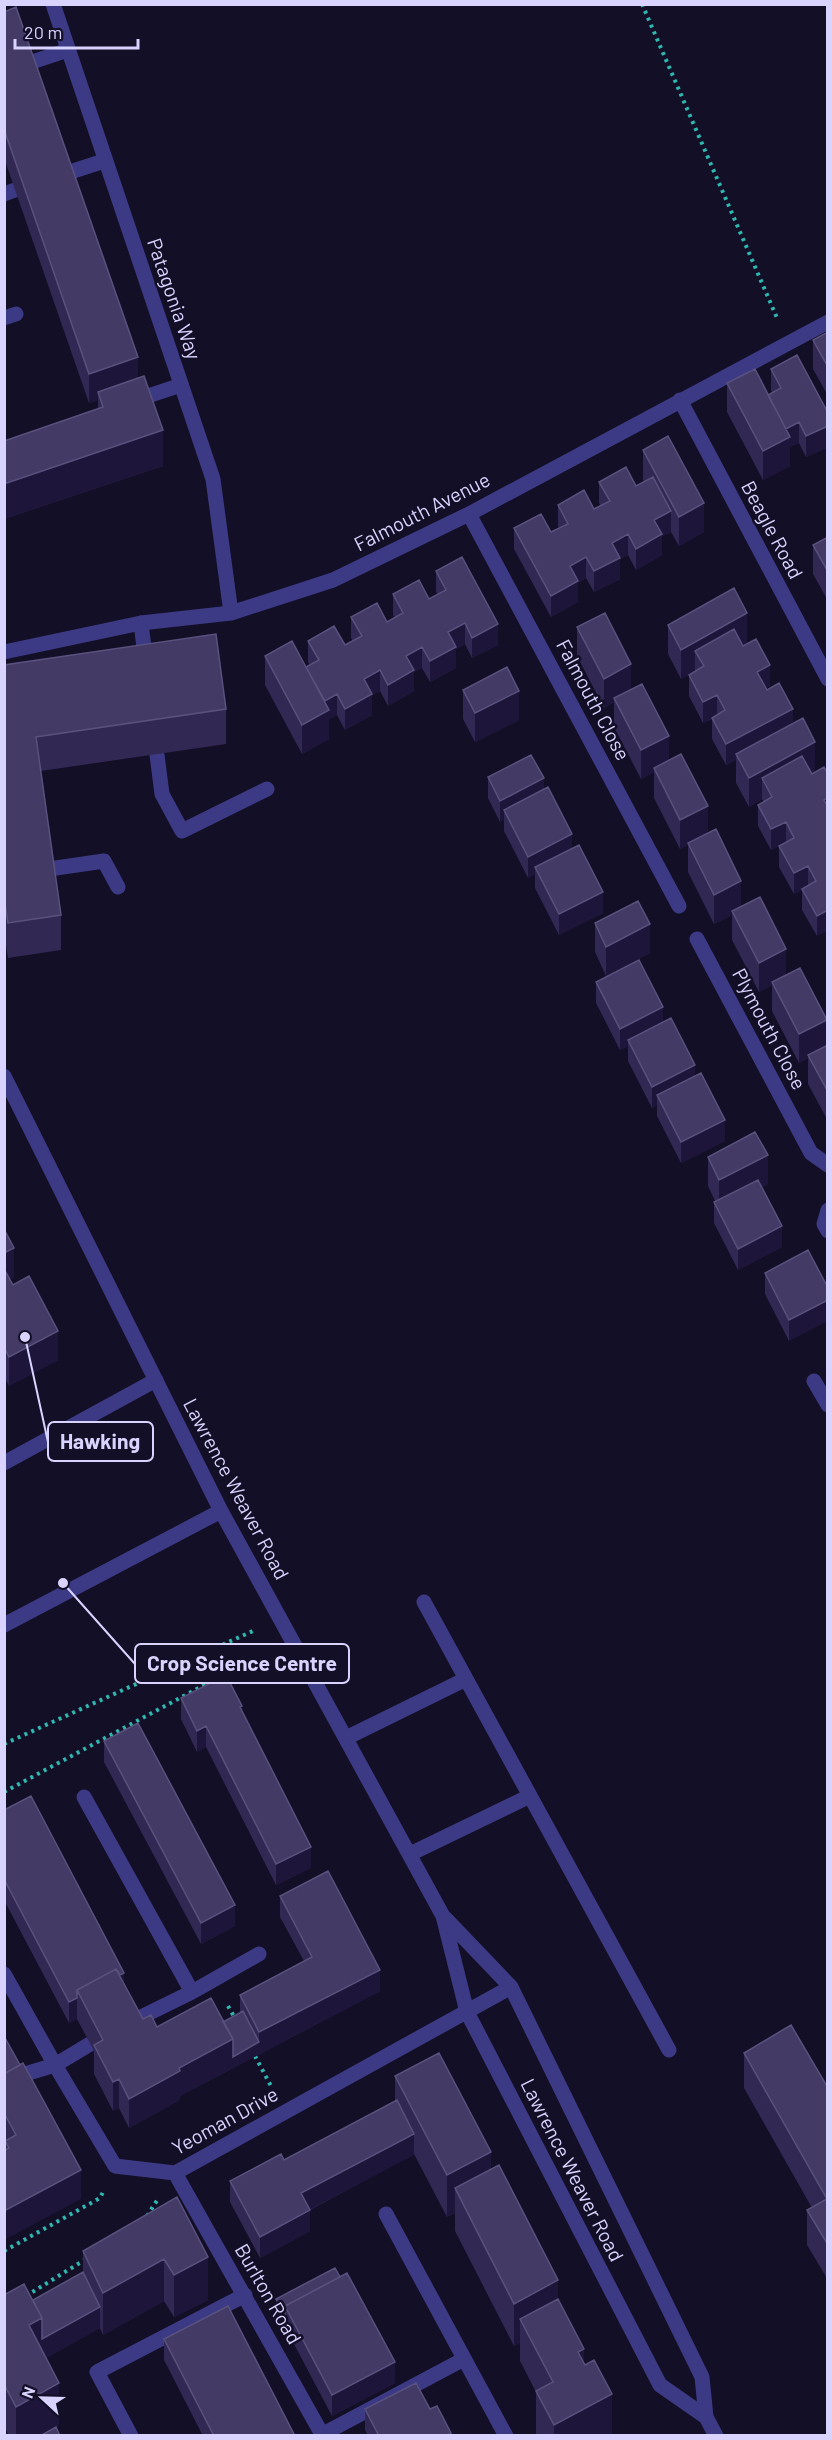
<svg xmlns="http://www.w3.org/2000/svg" width="832" height="2440" font-family="Barlow,sans-serif">
	<rect width="100%" height="100%" fill="#130f26"/>
	<g fill="none" stroke-linecap="round" stroke-linejoin="round">
		<path stroke="#2fb8b0" stroke-width="4" stroke-dasharray="3 4.5" stroke-linecap="butt" d="M642,4l135,314
			M4,1744l251,-114
			M4,1792l262,-140
			M228,2006l8,14
			M255,2056l17,32
			M147,2216l11,-17
			M4,2251l96,-53 3,-6
			M26,2296l60,-37"/>
		<path stroke="#3d3a85" stroke-width="15" d="M26,64l42,-14
			M64,174l40,-13
			M4,194l11,-4
			M4,318l12,-4
			M133,401l48,-16
			M141,623l5,41
			M157,755l5,39 20,37 85,-42
			M49,869l55,-8 14,26
			M424,1602l245,448
			M4,1625l217,-114
			M346,1738l120,-59
			M84,1797l108,195 -63,31
			M410,1854l120,-58
			M192,1992l67,-38
			M15,2077l40,-12 35,-21
			M386,2214l120,222
			M323,2434l141,-75
			M131,2436l-34,-64 148,-77"/>
		<path stroke="#3d3a85" stroke-width="15" d="M53,4l160,475 18,134
			M680,400l148,279
			M469,514l210,392
			M4,652l137,-29 90,-10 102,-33 136,-66 359,-192
			M697,939l114,214 17,12
			M4,1076l217,435 222,405 24,96 193,373 46,32
			M828,1210l-4,14 4,7
			M814,1381l14,24
			M4,1463l152,-83
			M445,1918l66,69 191,390 4,40 10,19
			M4,1974l51,91 60,101 60,7 336,-186
			M175,2173l148,263"/>
	</g>
	<path fill="#312854" d="M4,4h2v7l132,368 25,87 -159,53v-78l94,-32v-9l-9,3 -85,-245z
		M828,332v64l-15,-27v-29z
		M771,369l57,44v34l-22,10 -7,-14 -9,4v19l-27,14 -36,-68v-29l41,12 4,-3 -1,-2z
		M643,450l61,82 -25,14 -8,-14 -9,4v19l-26,15 -8,-15 -8,4v20l-26,13 -8,-14 -8,5v19l-27,15 -37,-68v-21l37,4 8,-4 -1,-2v-21l36,4 7,-3 -2,-3v-21l37,4 8,-4 -1,-3z
		M828,537v62h-1l-14,-25v-29z
		M436,571l62,74 -26,13 -7,-14 -9,5v19l-26,14 -8,-14 -8,4v19l-26,15 -8,-15 -8,4v20l-27,15 -8,-15 -8,4v20l-27,15 -37,-69v-29l41,11 4,-2 -2,-3v-21l37,4 8,-4 -2,-3v-21l36,5 8,-4 -2,-3v-21l36,5 9,-4 -2,-3z
		M668,625l79,17 -5,3 28,41 -4,2 27,35 22,48 -4,2 1,1 12,-7 -7,169 -15,-26v-20l-8,4 -15,-27v-21l-8,4 -13,-24v-21l6,-3 -2,-3 -13,8 -13,-24v-23l-10,5 -14,-26v-20l-9,4 -14,-27v-21l5,-3 -13,7 -13,-25z
		M577,627l54,63 77,143 33,74 45,68 42,70v76l-20,-37v-26l-9,5 -27,-52v-26l-13,7 -27,-52v-25l-18,9 -26,-52v-27l-8,4 -26,-51v-26l-13,7 -27,-52v-25l-10,6 -27,-52z
		M4,665l222,44v35l-185,27 20,144v35l-53,8 -4,-26z
		M463,690l56,30 -44,22 -12,-23z
		M488,777l56,13 59,123 -44,22 -24,-47v-14l-7,4 -24,-47v-12l-4,3 -12,-24z
		M595,923l55,30 -44,23 -11,-24z
		M596,982l67,40 32,53 30,66 -44,22 -24,-47v-11l-5,3 -24,-47v-15l-8,4 -24,-47z
		M708,1157l60,27 -6,3 20,60 -44,23 -24,-47v-21l1,-1 -7,-15z
		M4,1229l10,48 -4,2 48,81 -49,26 -5,-10z
		M808,1250l-19,91 -24,-47v-21z
		M181,1698l61,13 69,157 -35,17 -70,-138 -9,5 -16,-33z
		M104,1741l131,185 -34,18 -97,-182z
		M4,1810l120,173 19,36 14,8 66,-5 17,-9v-18l64,-34 -24,-44v-21l100,95 -200,105v4l-51,28 -10,-20 -6,3 -19,-37v-23l-17,-32 -8,4 -65,-123z
		M4,2036l77,163 -76,-49v-6l-1,-2z
		M744,2053l84,35v192l-21,-35v-35l5,-2 -68,-120z
		M395,2076l96,93 67,130 54,137h-75l-1,-3v-41l-16,-31v-18l-6,3 -59,-115v-18l-8,4 -33,-63 -104,56v21l-50,27 -30,-56v-21l54,-21 111,-59z
		M177,2197l31,103 -34,17 -10,-16 -61,34 -3,-7 -54,30 13,68 -3,1 4,9h-51l-5,-10v-131l29,5 50,-28v-21z
		M340,2277l55,106 -63,33 -56,-106v-11z
		M164,2339l131,97h-92l-39,-76z
		M365,2409h65l21,27h-83l-3,-6z"/>
	<path fill="#1d163a" d="M138,357v29l-40,6v8l-9,3v-29z
		M799,422v21l-9,4v19l-27,14v-29l19,-21z
		M828,426v21l-22,10v-21z
		M163,430v36l-159,53v-35z
		M704,503v29l-25,14v-29z
		M671,511v21l-9,4v19l-26,15v-21l18,-29z
		M628,534v21l-8,4v20l-26,13v-21l18,-28z
		M586,557v21l-8,5v19l-27,15v-21l19,-30z
		M827,570h1l-1,29z
		M747,613v29l-43,25 -9,-16v20l-14,8v-29z
		M465,623v21l-9,5v19l-26,14v-21l18,-29z
		M498,624v21l-26,13v-20z
		M422,647v21l-8,4v19l-26,15v-21l18,-29z
		M631,664v29l-17,5v4l-10,6v-29z
		M770,665v21l-13,7v-21z
		M380,670v21l-8,4v20l-27,15v-21l19,-30z
		M519,691v29l-44,22v-29z
		M337,694v21l-8,4v20l-27,15v-29l19,-22z
		M717,695v21l-14,7v-21z
		M793,709v21l-57,24v6l-10,5v-21z
		M669,736v29l-15,3v4l-13,7v-29z
		M815,742v29l-44,24 -9,-17v21l-13,8v-29z
		M544,778v21l-40,11v9l-4,3v-21z
		M708,806v29l-28,14v-29z
		M786,822v21l-15,7v-21z
		M572,834v21l-37,12v7l-7,4v-21z
		M808,866v21l-14,7v-21z
		M741,881v29l-9,1v4l-18,9v-29z
		M603,892v21l-44,22v-21z
		M828,910v21l-11,5v-20z
		M650,924v29l-44,23v-29z
		M786,949v29l-14,4v3l-13,7v-29z
		M663,1007v21l-35,12v6l-8,4v-21z
		M827,1020v29l-19,6v3l-9,5v-29z
		M695,1065v21l-38,9v10l-5,3v-21z
		M725,1120v21l-44,22v-21z
		M768,1155v29l-49,25v-29z
		M782,1226v21l-44,23v-21z
		M14,1248v29l-10,5v-29z
		M828,1300v21l-39,20v-21z
		M58,1331v29l-49,26v-29z
		M206,1726v21l-9,5v-21z
		M311,1847v21l-35,17v-21z
		M235,1905v21l-34,18v-21z
		M380,1970v21l-200,105v4l-51,28v-29l50,-31 54,-29 26,3v-10z
		M124,1973v21l-44,2z
		M77,1998v21l-8,4v-21z
		M119,2079v29l-6,3v-29z
		M414,2134v21l-113,59v-21z
		M491,2152v42l-36,-6v25l-8,4v-42z
		M81,2170v29l-77,41v-29z
		M310,2210v21l-50,27v-21z
		M208,2257v43l-34,17v-42z
		M164,2259v42l-61,34v-42z
		M558,2280v43l-38,-4v24l-6,3v-42z
		M100,2307v21l-71,40v-43l13,-7z
		M584,2349v42l-6,-39z
		M395,2362v21l-63,33v-21z
		M59,2383v43l-18,10h-25v-29z
		M612,2394v42h-58v-11z"/>
	<path fill="#433a66" stroke="#5a527e" stroke-width="1.5" d="M16,7l122,350 -49,17 -85,-245v-117z
		M828,332v35l-15,-27z
		M797,355l31,58v13l-22,10 -7,-14 -13,7 -18,-34 13,-7 -10,-19z
		M755,369l35,68 -27,14 -36,-68z
		M144,376l19,54 -159,54v-43l99,-34 -5,-15z
		M668,436l36,67 -25,14 -36,-67z
		M626,467l10,19 17,-9 18,34 -17,9 8,14 -26,15 -8,-15 -16,9 8,15 -26,13 -8,-14 -16,9 8,15 -27,15 -37,-68 27,-14 10,18 17,-8 -10,-19 26,-15 10,19 16,-8 -11,-19z
		M828,537v33h-1l-14,-25z
		M462,557l36,67 -26,14 -7,-15 -17,9 8,15 -26,14 -8,-14 -16,9 8,14 -26,15 -8,-15 -16,9 8,15 -27,15 -8,-15 -12,7 -19,-34 13,-7 -11,-19 26,-15 11,19 17,-9 -11,-19 26,-14 10,19 16,-9 -10,-19 26,-14 10,19 17,-9 -10,-19z
		M734,588l13,25 -66,37 -13,-25z
		M605,613l26,51 -27,15 -27,-52z
		M734,629l9,17 13,-7 14,26 -13,7 10,18 12,-7 14,26 -67,35 -14,-26 13,-8 -8,-15 -14,7 -14,-27 15,-9 -9,-15z
		M216,634l10,75 -190,28 25,178 -53,8 -4,-26v-232z
		M292,641l37,69 -27,15 -37,-69z
		M507,667l12,24 -44,22 -12,-23z
		M642,684l27,52 -28,14 -27,-52z
		M803,718l12,24 -66,36 -13,-24z
		M681,754l27,52 -28,14 -26,-52z
		M531,755l13,23 -44,23 -12,-24z
		M802,756l10,18 12,-7 4,7v24l-4,2 4,7v103l-11,6 -15,-27 14,-8 -8,-15 -14,7 -15,-27 15,-8 -8,-16 -15,7 -13,-24 14,-8 -10,-19z
		M548,787l24,47 -44,23 -24,-47z
		M716,829l25,52 -27,14 -26,-52z
		M579,845l24,47 -44,22 -24,-47z
		M760,897l26,52 -27,14 -27,-52z
		M638,901l12,23 -44,23 -11,-24z
		M639,960l24,47 -43,22 -24,-47z
		M800,968l27,52 -28,14 -27,-52z
		M671,1018l24,47 -43,22 -24,-47z
		M828,1045v47l-20,-37z
		M701,1073l24,47 -44,22 -24,-47z
		M755,1132l13,23 -49,25 -11,-23z
		M758,1180l24,46 -44,23 -24,-47z
		M4,1229l10,19 -10,5z
		M808,1250l20,38v12l-39,20 -24,-47z
		M4,1269l9,16 16,-9 29,55 -49,26 -5,-10z
		M226,1675l16,31 -2,1 71,140 -35,17 -70,-138 -9,5 -16,-33z
		M138,1723l97,182 -34,18 -97,-182z
		M31,1796l93,177 -4,2 -4,-6 -39,21v8l-8,4 -65,-123v-69z
		M328,1871l52,99 -121,62 -19,-37 72,-38 -32,-61z
		M116,1969l27,50 8,-4 6,12 54,-29 22,41 -54,29 1,3 -51,28 -10,-20 -6,3 -19,-37 9,-5 -26,-50z
		M243,2011l16,31 -26,15v-18l-10,-17z
		M791,2025l37,63v157l-21,-35 20,-11 -83,-146z
		M4,2036l16,29 -16,9z
		M439,2053l52,99 -44,23 -52,-99z
		M23,2063l58,107 -77,41v-60l5,-3 -4,-7 11,-6 -12,-22v-39z
		M397,2100l17,34 -113,59 9,17 -50,27 -30,-56 51,-27 3,6z
		M499,2165l59,115 -44,24 -59,-116z
		M177,2197l31,60 -34,18 -10,-16 -61,34 -20,-42z
		M335,2268l5,9 -55,29v10l-9,-17z
		M83,2272l17,35 -58,32v-21l-9,-18z
		M347,2273l48,89 -63,33 -47,-89z
		M24,2284l18,34 -13,7 30,58 -43,24 -12,-23v-89z
		M558,2299l26,50 -6,3 7,13 9,-5 18,34 -58,31 -18,-34 17,-9 -33,-63z
		M228,2306l67,130h-81l-50,-97z
		M416,2383l14,26 7,-3 14,27 -5,3h-67l-14,-27z
		M56,2427l4,9h-20z"/>
	<g text-anchor="middle" stroke-width="5" stroke-linejoin="round" paint-order="stroke">
		<g font-size="20" fill="#d9d4ff" stroke="#130f26">
			<text transform="translate(174 299) rotate(71)" y="7">Patagonia Way</text>
			<text transform="translate(422 512) rotate(-27)" y="7">Falmouth Avenue</text>
			<text transform="translate(772 530) rotate(62)" y="7">Beagle Road</text>
			<text transform="translate(593 700) rotate(62)" y="7">Falmouth Close</text>
			<text transform="translate(769 1029) rotate(62)" y="7">Plymouth Close</text>
			<text transform="translate(236 1489) rotate(62)" y="7">Lawrence Weaver Road</text>
			<text transform="translate(225 2121) rotate(-29)" y="7">Yeoman Drive</text>
			<text transform="translate(572 2170) rotate(63)" y="7">Lawrence Weaver Road</text>
			<text transform="translate(268 2294) rotate(60)" y="7">Burlton Road</text>
		</g>
	</g>
	<path fill="none" stroke="#d9d4ff" stroke-width="2" d="M25 1337L48 1442M63 1583L135 1664"/>
	<g fill="#d9d4ff" stroke="#130f26" stroke-width="2">
		<circle cx="25" cy="1337" r="6"/>
		<circle cx="63" cy="1583" r="6"/>
	</g>
	<g fill="#130f26" stroke="#d9d4ff" stroke-width="2">
		<rect x="48" y="1422" width="105" height="39" rx="6"/>
		<rect x="135" y="1644" width="214" height="39" rx="6"/>
	</g>
	<g font-size="21" text-anchor="middle" font-weight="bold" fill="#d9d4ff">
		<text x="100" y="1449">Hawking</text>
		<text x="242" y="1671">Crop Science Centre</text>
	</g>
	<rect width="832" height="2440" fill="none" stroke="#d9d4ff" stroke-width="12"/>
	<g transform="translate(42 2398) rotate(292)" stroke="#130f26" stroke-width="4.5" paint-order="stroke">
	<path d="M0-4.5L10 22L0 15L-10 22Z" fill="#d9d4ff"/>
	<text y="-9" font-size="16" font-weight="bold" text-anchor="middle" fill="#d9d4ff">N</text>
	</g>
	<path d="M15 39v9h123v-9" fill="none" stroke="#d9d4ff" stroke-width="3"/>
	<text x="24" y="39" font-size="18" fill="#d9d4ff" stroke="#130f26" stroke-width="4.5" paint-order="stroke">20 m</text>
</svg>
